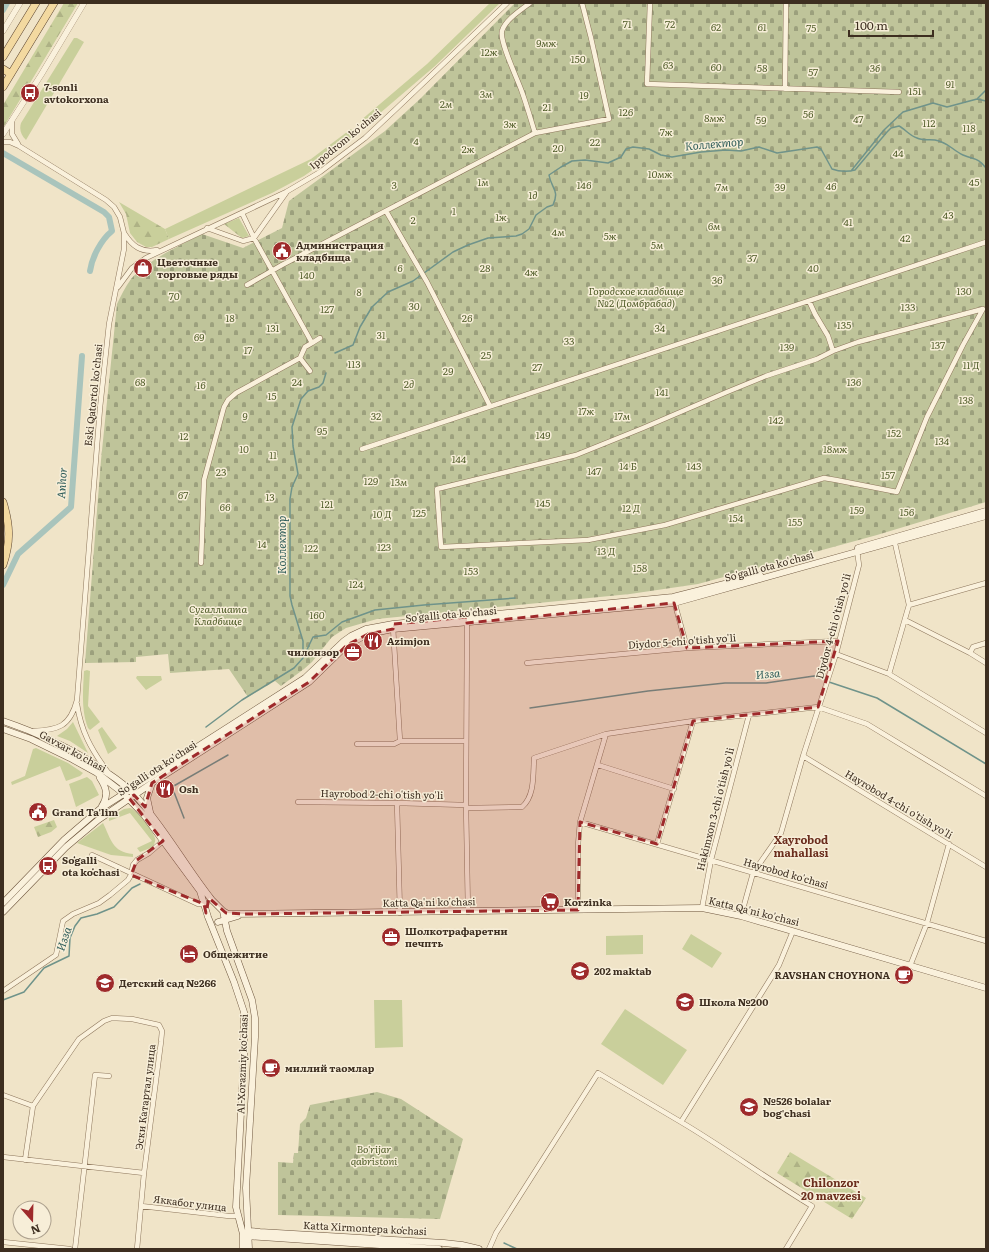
<svg xmlns="http://www.w3.org/2000/svg" width="989" height="1252" font-family="Literata,serif">
	<defs>
		<pattern id="forest-firs" width="22" height="20" patternUnits="userSpaceOnUse"><rect width="22" height="20" fill="#c9cf9b"/><path d="M5 1l3.5 6h-7zM16 11l3.5 6h-7z" fill="#aeb285"/></pattern>
		<pattern id="cemetery-stones" width="16" height="16" patternUnits="userSpaceOnUse"><rect width="16" height="16" fill="#bfc49a"/><path d="M2 7V4a2 2 0 0 1 4 0v3zM10 15v-3a2 2 0 0 1 4 0v3z" fill="#9ca07d"/></pattern>
	</defs>
	<rect width="100%" height="100%" fill="#f0e4c8"/>
	<path fill="#c9cf9b" d="M490,3h10l-65,63 -70,60 -5,-5 67,-57z
		M74,38h3l7,4 -58,98c-5,-5 -7,-10 -5,-17z
		M351,129l5,6 -39,32 -13,9 -32,17 -103,46 -4,-10 146,-70z
		M87,670l3,1 -2,35 12,16 -10,8 -2,-2c-7,-18 -5,-37 -4,-57z
		M137,676h24l1,4 -16,10 -10,-12z
		M73,722l15,31 -18,-12 -13,-5 10,-7z
		M102,727l15,21 -9,6 -10,-24z
		M36,748l32,15 15,10 -3,3 -14,5 -6,-15 -48,19 -1,-3 14,-6 8,-27z
		M87,777l5,4 7,14 -23,12 -7,-23z
		M130,808c7,2 23,23 25,30 1,3 -1,6 -2,9l-13,5 -3,-4 15,-7 -22,-28 -21,8v-3l15,-9z
		M103,823c8,16 9,29 30,31v3l-22,-2 -34,-12z
		M691,934l31,19 -10,15 -30,-19z
		M643,935v19l-37,1v-19z
		M374,1000h28l1,47 -28,1z
		M625,1009l62,41 -24,35 -62,-41z"/>
	<path fill="url(#forest-firs)" d="M64,3h14l-75,125v-23z
		M119,202l46,27 4,10 -17,8h-6l-9,-5 -7,-9 -4,-19z
		M239,218l10,18 -7,2 -18,-14z
		M54,820l3,7 -6,5 -13,5 -4,-10z
		M790,1152l76,46 -14,21 -75,-46z"/>
	<path fill="url(#cemetery-stones)" d="M515,3h471v499l-109,33 -179,49 -68,10 -253,25 -31,9 -14,9 -20,25 -8,7 -23,17 -6,-5 -27,16 -19,-28 -59,4 -2,-19 -32,3v5l-51,1 16,-203 16,-156c4,-8 8,-17 14,-25 15,-18 50,-34 71,-45l41,14 39,-20 7,-27 96,-70 35,-32z
		M377,1092l24,7 62,40 -23,80 -162,-4v-53l15,1 1,-10h4l2,-29 6,-6 4,-13z"/>
	<g fill="none" stroke-linecap="round" stroke-linejoin="round">
		<path stroke="#6f938a" stroke-width="1.5" d="M977,99l9,-9
			M851,171l33,-41 19,-18 30,-9 14,4 30,-8 9,2
			M335,353l18,-8 7,-18 12,-20 16,-15 25,-11 40,-29 15,-7 20,-7 28,-2 6,-2 7,-5 7,-14 11,-8 6,-2c7,-15 -2,-17 -4,-30l12,-8 11,-6 13,-1 23,3 13,-6 5,-8 7,-2 16,2 12,6 11,2 29,-5 25,-2 15,1 18,-4 18,6 40,-6 4,2 11,20c8,3 15,3 23,1l32,-38 4,-4 8,-2c6,3 11,10 18,12 6,3 12,1 18,2 13,2 17,10 28,15 11,5 15,2 23,13
			M303,656v-15l-11,-36 -2,-9v-97l2,-12 6,-13 -5,-28 -1,-19 9,-28 7,-8 11,-4 4,-4 3,-10
			M829,682l48,16 109,66
			M530,708l118,-17 77,-8h41l48,-7 12,4
			M206,727l36,-27 52,-32 9,-10 10,-21 13,-2 16,-13 33,-12 49,-5 91,-7
			M184,818l-12,-31 56,-32
			M3,1000l21,-8 20,-24 25,-12 1,-18 5,-12 6,-8 16,-4 17,-7 18,-19 8,-4
			M504,1243l13,6"/>
		<path stroke="#a9c4bc" stroke-width="6" d="M3,10l4,-7
			M3,153l101,59 5,5 3,14c-11,9 -20,26 -22,40
			M3,585l15,-31 53,-47 11,-151"/>
		<defs>
			<path id="minor" d="M530,3c-9,7 -25,17 -28,28 -3,10 16,49 20,61 5,14 9,28 13,41
				M650,3l-3,81 252,8
				M785,89l1,-86
				M12,120v14l6,10
				M3,142h7l9,4 87,54 8,7 6,10 4,16v16l-15,75 -9,84 -23,292c-7,27 -19,30 -44,31
				M386,211l41,71 63,124
				M207,228l36,13 11,-3 32,-45
				M124,233c8,13 17,20 33,17
				M247,285l35,-20 253,-132 74,-14 -18,-81 -9,-35
				M118,287l14,-19 14,-10 140,-66 34,-20 45,-34 32,-30 110,-105
				M809,301l6,13 13,22 5,15
				M983,309l-20,36 -36,72 -30,75 -61,-12 -12,-2 -159,47 -77,15 -147,7 -4,-58 139,-34 67,-27 84,-36 39,-16 51,-17 16,-8 25,-9z
				M312,343l8,-5
				M300,358l10,13
				M362,449l624,-207
				M201,563l3,-83 20,-73 4,-7 8,-7 64,-35 5,-11 7,-4 -58,-105 -12,-25
				M673,597l14,51
				M909,605l77,-22
				M467,620l-1,185 2,107
				M905,620l65,33 16,10
				M393,627l7,114
				M970,653l3,-6 13,-4
				M836,654l53,20 97,59
				M527,663l160,-15 151,-7
				M889,674l20,-69 -15,-66
				M77,704c4,27 14,45 30,67
				M357,744h37l6,-3h66
				M803,756l183,111
				M598,765l76,24
				M298,802l99,1 69,2
				M397,803l3,110
				M466,808l56,-1c13,-11 11,-33 12,-49l72,-24 87,-13 125,-14 49,17 119,72
				M580,822l406,119
				M657,844l36,-123
				M92,855l106,49h6
				M702,908l9,-48 38,-145
				M578,910v-65l2,-23 26,-88
				M741,916l12,-43 28,-40 22,-77 33,-102 23,-89 -2,-15
				M910,966l17,-43 22,-79
				M3,991l53,-36 7,-34 10,-7 26,-11 11,-8 18,-15 3,-5 2,-10 4,-5 12,-7 14,-12
				M3,1095l30,11
				M681,1122c44,26 86,57 131,84l-26,43
				M3,1157l141,16
				M25,1160l8,-54 46,-67 25,-18 8,-3 20,1 27,6 3,6 -1,11 -17,131 -7,76
				M141,1206l88,10h9
				M3,1242l67,7
				M75,1249l20,-174 14,1
				M489,1249l7,-16 102,-160 83,49 98,-157 14,-34"/>
			<path id="tertiary" d="M3,31l17,-28
				M3,134l38,-59 43,-72"/>
			<path id="secondary" d="M858,548l128,-37
				M3,721c38,13 73,29 106,53 9,6 18,13 26,21 29,32 50,71 77,105l11,11 5,3 474,-6 39,8 245,72
				M3,729l28,10 39,19 27,15 26,20 21,22 56,76 8,26 26,65 10,30v42l-8,153 7,27v15
				M100,778c6,9 9,17 2,28
				M150,812l-3,-14 5,-15
				M3,903l61,-63 36,-31 205,-131 39,-37 7,-5 15,-7 27,-5 280,-27 87,-22
				M223,911l4,20 25,69 3,18v19l-9,151 3,61
				M3,912l63,-65 32,-27 54,-37 157,-101 38,-37 21,-11 25,-5 281,-26 312,-87
				M218,922l20,-6
				M246,1233l3,-2 11,1 184,11 18,2 17,4
				M246,1236l193,13"/>
			<path id="primary" d="M3,57l33,-54
				M3,69l8,5
				M3,87l51,-84
				M3,502c7,23 8,39 0,63"/>
		</defs>
		<use href="#minor" stroke="#8d765c" stroke-width="5.5"/>
		<use href="#tertiary" stroke="#8d765c" stroke-width="6"/>
		<use href="#secondary" stroke="#6f573f" stroke-width="7"/>
		<use href="#primary" stroke="#5b4430" stroke-width="8"/>
		<use href="#minor" stroke="#faf1dc" stroke-width="4.5"/>
		<use href="#tertiary" stroke="#faf1dc" stroke-width="5.5"/>
		<use href="#secondary" stroke="#faf1dc" stroke-width="6"/>
		<use href="#primary" stroke="#f3d9a0" stroke-width="7"/>
	</g>
	<path fill="#9e2a2b" fill-opacity="0.2" stroke="#9e2a2b" stroke-width="3" stroke-dasharray="8 5" stroke-linejoin="round" d="M674,603l13,45 151,-7 -20,66 -125,14 -36,123 -77,-22 -2,88 -333,4 -19,-1 -17,-15 -3,15 -2,-9 -73,-29 6,-15 26,-19 -34,-43 5,-3 11,12 7,-24 157,-101 38,-37 21,-11 25,-5v-5l74,-7v6z"/>
	<defs>
		<symbol id="bus-disc" viewBox="-11 -11 22 22"><circle r="9.5" fill="#9e2a2b" stroke="#f7eed8"/><path d="M-5-6H5V4H4V6H2V4H-2V6H-4V4H-5ZM-3.5-4V0h7V-4ZM-3.5 1.2v1.5H-2V1.2ZM2 1.2v1.5H3.5V1.2Z" fill="#fff"/></symbol>
		<symbol id="civic-disc" viewBox="-11 -11 22 22"><circle r="9.5" fill="#9e2a2b" stroke="#f7eed8"/><path d="M-.6-6.5H3V-4.5H.6V-3L4-1V1h2V6H-6V1h2V-1L-.6-3ZM-1.2 2.5V6h2.4V2.5Z" fill="#fff"/></symbol>
		<symbol id="shop-disc" viewBox="-11 -11 22 22"><circle r="9.5" fill="#9e2a2b" stroke="#f7eed8"/><path d="M-5-2.5h2.3a2.7 3.5 0 0 1 5.4 0H5L5.5 6h-11ZM-1.5-2.5h3a1.5 2.3 0 0 0-3 0Z" fill="#fff"/></symbol>
		<symbol id="restaurant-disc" viewBox="-11 -11 22 22"><circle r="9.5" fill="#9e2a2b" stroke="#f7eed8"/><path d="M-5-6h1v4h1v-4h1v4h1v-4h1v5L-1.5 .5V6h-2V.5L-5-1ZM5-6V6H3V1.5H1.5Q1.5-4 5-6Z" fill="#fff"/></symbol>
		<symbol id="office-disc" viewBox="-11 -11 22 22"><circle r="9.5" fill="#9e2a2b" stroke="#f7eed8"/><path d="M-6-3h4V-5.5h4V-3h4V5H-6ZM-1-4.5V-3h2v-1.5ZM-6 0V1H6V0Z" fill="#fff"/></symbol>
		<symbol id="supermarket-disc" viewBox="-11 -11 22 22"><circle r="9.5" fill="#9e2a2b" stroke="#f7eed8"/><path d="M-6-5.5h2.5l.6 2H6L4.5 2H-2.5L-4.4-4H-6ZM-1.5 3.2a1.3 1.3 0 1 0 .1 0ZM3 3.2a1.3 1.3 0 1 0 .1 0Z" fill="#fff"/></symbol>
		<symbol id="hotel-disc" viewBox="-11 -11 22 22"><circle r="9.5" fill="#9e2a2b" stroke="#f7eed8"/><path d="M-6-4.5h1.5V1H6V5H4.5V3h-9V5H-6ZM-4 0a1.8 1.8 0 1 1 3.6 0ZM.5 0V-2.5h3Q6-2.5 6 0Z" fill="#fff"/></symbol>
		<symbol id="school-disc" viewBox="-11 -11 22 22"><circle r="9.5" fill="#9e2a2b" stroke="#f7eed8"/><path d="M0-5L7-2L0 1L-7-2ZM-4 1L0 2.5L4 1V4Q0 6-4 4Z" fill="#fff"/></symbol>
		<symbol id="cafe-disc" viewBox="-11 -11 22 22"><circle r="9.5" fill="#9e2a2b" stroke="#f7eed8"/><path d="M-5.5-4.5H6V0H3Q3 3.5 0 3.5H-2.5Q-5.5 3.5-5.5 0ZM3-3.2v2h1.7v-2ZM-6 4.5H4V6H-6Z" fill="#fff"/></symbol>
	</defs>
	<g fill-rule="evenodd">
		<use href="#bus-disc" x="19" y="82" width="22" height="22"/>
		<use href="#civic-disc" x="271" y="240" width="22" height="22"/>
		<use href="#shop-disc" x="132" y="257" width="22" height="22"/>
		<use href="#restaurant-disc" x="362" y="630" width="22" height="22"/>
		<use href="#office-disc" x="342" y="641" width="22" height="22"/>
		<use href="#restaurant-disc" x="154" y="778" width="22" height="22"/>
		<use href="#civic-disc" x="27" y="801" width="22" height="22"/>
		<use href="#bus-disc" x="37" y="855" width="22" height="22"/>
		<use href="#supermarket-disc" x="539" y="891" width="22" height="22"/>
		<use href="#office-disc" x="380" y="926" width="22" height="22"/>
		<use href="#hotel-disc" x="178" y="943" width="22" height="22"/>
		<use href="#school-disc" x="569" y="960" width="22" height="22"/>
		<use href="#cafe-disc" x="893" y="964" width="22" height="22"/>
		<use href="#school-disc" x="94" y="972" width="22" height="22"/>
		<use href="#school-disc" x="674" y="991" width="22" height="22"/>
		<use href="#cafe-disc" x="260" y="1057" width="22" height="22"/>
		<use href="#school-disc" x="738" y="1096" width="22" height="22"/>
	</g>
	<g text-anchor="middle" stroke-width="3" stroke-linejoin="round" paint-order="stroke">
		<g font-size="10" font-style="italic" fill="#4d5a26" stroke="#f7eed8">
			<text x="627" y="28">71</text>
			<text x="670" y="28">72</text>
			<text x="716" y="31">62</text>
			<text x="762" y="31">61</text>
			<text x="811" y="32">75</text>
			<text x="546" y="47">9мж</text>
			<text x="489" y="56">12ж</text>
			<text x="578" y="63">150</text>
			<text x="668" y="69">63</text>
			<text x="716" y="71">60</text>
			<text x="762" y="72">58</text>
			<text x="875" y="72">3б</text>
			<text x="813" y="76">57</text>
			<text x="950" y="88">91</text>
			<text x="915" y="95">151</text>
			<text x="486" y="98">3м</text>
			<text x="584" y="99">19</text>
			<text x="446" y="108">2м</text>
			<text x="547" y="111">21</text>
			<text x="626" y="116">126</text>
			<text x="808" y="118">56</text>
			<text x="714" y="122">8мж</text>
			<text x="858" y="123">47</text>
			<text x="761" y="124">59</text>
			<text x="929" y="127">112</text>
			<text x="510" y="128">3ж</text>
			<text x="969" y="132">118</text>
			<text x="666" y="136">7ж</text>
			<text x="416" y="145">4</text>
			<text x="595" y="146">22</text>
			<text x="558" y="152">20</text>
			<text x="468" y="153">2ж</text>
			<text x="898" y="157">44</text>
			<text x="660" y="178">10мж</text>
			<text x="483" y="186">1м</text>
			<text x="974" y="186">45</text>
			<text x="394" y="189">3</text>
			<text x="584" y="189">146</text>
			<text x="831" y="190">46</text>
			<text x="722" y="191">7м</text>
			<text x="780" y="191">39</text>
			<text x="533" y="199">1д</text>
			<text x="454" y="215">1</text>
			<text x="948" y="219">43</text>
			<text x="501" y="221">1ж</text>
			<text x="413" y="224">2</text>
			<text x="848" y="226">41</text>
			<text x="714" y="230">6м</text>
			<text x="558" y="236">4м</text>
			<text x="610" y="240">5ж</text>
			<text x="905" y="242">42</text>
			<text x="657" y="249">5м</text>
			<text x="752" y="262">37</text>
			<text x="400" y="272">6</text>
			<text x="485" y="272">28</text>
			<text x="813" y="272">40</text>
			<text x="531" y="276">4ж</text>
			<text x="307" y="279">140</text>
			<text x="717" y="284">36</text>
			<text x="636" y="295">Городское кладбище<tspan x="636" dy="12">№2 (Домбрабад)</tspan></text>
			<text x="964" y="295">130</text>
			<text x="359" y="296">8</text>
			<text x="174" y="300">70</text>
			<text x="414" y="310">30</text>
			<text x="908" y="311">133</text>
			<text x="327" y="313">127</text>
			<text x="230" y="322">18</text>
			<text x="467" y="322">26</text>
			<text x="844" y="329">135</text>
			<text x="273" y="332">131</text>
			<text x="660" y="332">34</text>
			<text x="381" y="339">31</text>
			<text x="199" y="341">69</text>
			<text x="569" y="345">33</text>
			<text x="938" y="349">137</text>
			<text x="787" y="351">139</text>
			<text x="248" y="354">17</text>
			<text x="486" y="359">25</text>
			<text x="354" y="368">113</text>
			<text x="971" y="369">11 Д</text>
			<text x="537" y="371">27</text>
			<text x="448" y="375">29</text>
			<text x="140" y="386">68</text>
			<text x="297" y="386">24</text>
			<text x="854" y="386">136</text>
			<text x="409" y="388">2д</text>
			<text x="201" y="389">16</text>
			<text x="662" y="396">141</text>
			<text x="272" y="400">15</text>
			<text x="966" y="404">138</text>
			<text x="586" y="415">17ж</text>
			<text x="245" y="420">9</text>
			<text x="376" y="420">32</text>
			<text x="622" y="420">17м</text>
			<text x="776" y="424">142</text>
			<text x="322" y="435">95</text>
			<text x="894" y="437">152</text>
			<text x="543" y="439">149</text>
			<text x="184" y="440">12</text>
			<text x="942" y="445">134</text>
			<text x="244" y="453">10</text>
			<text x="835" y="453">18мж</text>
			<text x="273" y="459">11</text>
			<text x="459" y="463">144</text>
			<text x="628" y="470">14 Б</text>
			<text x="694" y="470">143</text>
			<text x="594" y="475">147</text>
			<text x="221" y="476">23</text>
			<text x="888" y="479">157</text>
			<text x="371" y="485">129</text>
			<text x="399" y="486">13м</text>
			<text x="183" y="499">67</text>
			<text x="270" y="501">13</text>
			<text x="543" y="507">145</text>
			<text x="327" y="508">121</text>
			<text x="225" y="511">66</text>
			<text x="631" y="512">12 Д</text>
			<text x="857" y="514">159</text>
			<text x="907" y="516">156</text>
			<text x="419" y="517">125</text>
			<text x="382" y="518">10 Д</text>
			<text x="736" y="522">154</text>
			<text x="795" y="526">155</text>
			<text x="262" y="548">14</text>
			<text x="384" y="551">123</text>
			<text x="311" y="552">122</text>
			<text x="606" y="555">13 Д</text>
			<text x="640" y="572">158</text>
			<text x="471" y="575">153</text>
			<text x="356" y="588">124</text>
			<text x="218" y="613">Сугаллиата<tspan x="218" dy="12">Кладбище</tspan></text>
			<text x="317" y="619">160</text>
			<text x="374" y="1153">Bo'rijar<tspan x="374" dy="12">qabristoni</tspan></text>
		</g>
		<g font-size="10" font-weight="bold" fill="#3d2e20" stroke="#f7eed8" text-anchor="start">
			<text x="44" y="91">7-sonli<tspan x="44" dy="12">avtokorxona</tspan></text>
			<text x="296" y="249">Администрация<tspan x="296" dy="12">кладбища</tspan></text>
			<text x="157" y="266">Цветочные<tspan x="157" dy="12">торговые ряды</tspan></text>
			<text x="387" y="645">Azimjon</text>
			<text x="339" y="656" text-anchor="end">чилонзор</text>
			<text x="179" y="793">Osh</text>
			<text x="52" y="816">Grand Ta'lim</text>
			<text x="62" y="864">Soʻgalli<tspan x="62" dy="12">ota koʻchasi</tspan></text>
			<text x="564" y="906">Korzinka</text>
			<text x="405" y="935">Шолкотрафаретни<tspan x="405" dy="12">печпть</tspan></text>
			<text x="203" y="958">Общежитие</text>
			<text x="594" y="975">202 maktab</text>
			<text x="890" y="979" text-anchor="end">RAVSHAN CHOYHONA</text>
			<text x="119" y="987">Детский сад №266</text>
			<text x="699" y="1006">Школа №200</text>
			<text x="285" y="1072">миллий таомлар</text>
			<text x="763" y="1105">№526 bolalar<tspan x="763" dy="12">bog'chasi</tspan></text>
		</g>
		<g font-size="10" fill="#3d2e20" stroke="#f7eed8">
			<text transform="translate(345 139) rotate(-39)" y="4">Ippodrom ko'chasi</text>
			<text transform="translate(93 395) rotate(-84)" y="4">Eski Qatortol ko'chasi</text>
			<text transform="translate(769 566) rotate(-15)" y="4">So'galli ota ko'chasi</text>
			<text transform="translate(451 614) rotate(-5)" y="4">So'galli ota ko'chasi</text>
			<text transform="translate(833 626) rotate(-75)" y="4">Diydor 4-chi o'tish yo'li</text>
			<text transform="translate(682 641) rotate(-4)" y="4">Diydor 5-chi o'tish yo'li</text>
			<text transform="translate(73 751) rotate(29)" y="4">Gavxar ko'chasi</text>
			<text transform="translate(157 768) rotate(-33)" y="4">So'galli ota ko'chasi</text>
			<text transform="translate(382 794) rotate(1)" y="4">Hayrobod 2-chi o'tish yo'li</text>
			<text transform="translate(899 804) rotate(31)" y="4">Hayrobod 4-chi o'tish yo'li</text>
			<text transform="translate(715 809) rotate(-76)" y="4">Hakimxon 3-chi o'tish yo'li</text>
			<text transform="translate(786 873) rotate(16)" y="4">Hayrobod ko'chasi</text>
			<text transform="translate(429 902) rotate(-1)" y="4">Katta Qa'ni ko'chasi</text>
			<text transform="translate(754 911) rotate(14)" y="4">Katta Qa'ni ko'chasi</text>
			<text transform="translate(242 1064) rotate(-88)" y="4">Al-Xorazmiy ko'chasi</text>
			<text transform="translate(145 1097) rotate(-83)" y="4">Эски Катартал улица</text>
			<text transform="translate(190 1203) rotate(7)" y="4">Яккабог улица</text>
			<text transform="translate(365 1228) rotate(3)" y="4">Katta Xirmontepa koʻchasi</text>
		</g>
		<g font-size="11" font-style="italic" fill="#2f5d5a" stroke="#f7eed8">
			<text transform="translate(714 144) rotate(-5)" y="4">Коллектор</text>
			<text transform="translate(62 483) rotate(-86)" y="4">Anhor</text>
			<text transform="translate(282 545) rotate(-90)" y="4">Коллектор</text>
			<text transform="translate(768 674) rotate(-5)" y="4">Изза</text>
			<text transform="translate(64 939) rotate(-71)" y="4">Изза</text>
		</g>
		<g font-size="11" font-weight="bold" fill="#6b2e1e" stroke="#f7eed8">
			<text x="801" y="844">Xayrobod<tspan x="801" dy="13">mahallasi</tspan></text>
			<text x="831" y="1187">Chilonzor<tspan x="831" dy="13">20 mavzesi</tspan></text>
		</g>
	</g>
	<rect width="989" height="1252" fill="none" stroke="#3d2e20" stroke-width="8"/>
	<g transform="translate(32 1220) rotate(160)"><circle r="19" fill="#f7eed8" stroke="#ada18e"/>
	<path d="M0-3L7 15L0 10L-7 15Z" fill="#9e2a2b"/>
	<text y="-6" font-size="11" font-weight="bold" text-anchor="middle" fill="#3d2e20">N</text>
	</g>
	<path d="M849 30v6h84v-6" fill="none" stroke="#3d2e20" stroke-width="2"/>
	<text x="855" y="30" font-size="12" fill="#3d2e20" stroke="#f7eed8" stroke-width="3" paint-order="stroke">100 m</text>
</svg>
